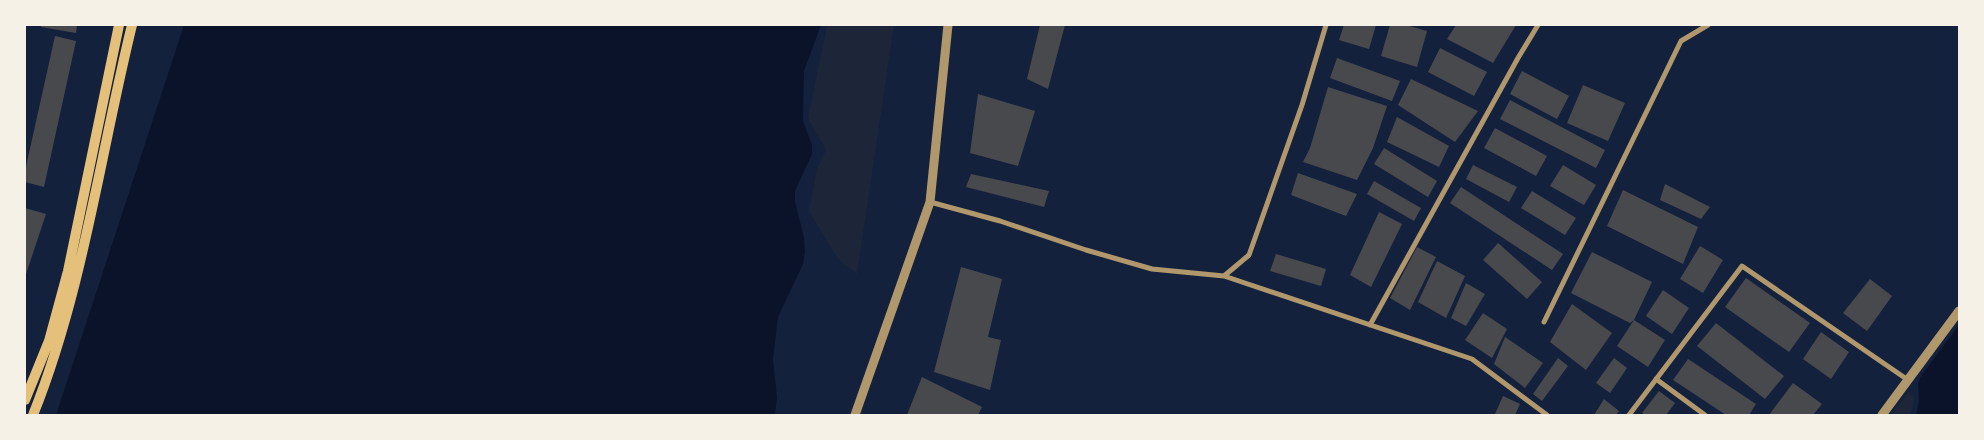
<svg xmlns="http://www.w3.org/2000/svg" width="1984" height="440" font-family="Montserrat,sans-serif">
	<rect width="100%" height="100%" fill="#14213d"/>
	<path fill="#1d2539" d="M827,25h67l-37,249 -19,-15 -29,-48 8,-42 9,-19 -18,-32z
		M1909,392l6,6 -5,17h-20z"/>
	<path fill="#0b132b" d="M184,25h637l-17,46 -1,50 9,24v9l-17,37v11l9,35 1,15 -2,12 -25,53 -5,42 4,38 -2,18h-719z
		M1959,325v90h-43l3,-14 -1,-18 3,-7z"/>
	<path fill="#48494c" d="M41,25h36l-1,8 -35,-6z
		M1040,25h25l-17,64 -21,-10z
		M1344,25h32l-7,24 -30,-9z
		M1390,25h16l21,6 -10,36 -36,-11z
		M1456,25h60l-23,38 -46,-24z
		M55,36l21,5 -32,146 -19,-5v-11z
		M1440,48l47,24 -13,24 -46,-24z
		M1337,58l63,23 -8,20 -62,-23z
		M1522,71l47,25 -12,23 -47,-25z
		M1411,79l67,32 -23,31 -57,-37z
		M1583,85l42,18 -17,38 -41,-18z
		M1328,87l59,19 -14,42 -16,32 -54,-18 7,-14z
		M978,94l57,17 -17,55 -48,-13z
		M1510,100l95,50 -9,18 -96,-49z
		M1397,117l52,29 -10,21 -52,-25z
		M1495,128l52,28 -11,20 -52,-28z
		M1384,148l53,33 -9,16 -54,-33z
		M1473,165l44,22 -8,15 -43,-23z
		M1563,165l33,20 -12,20 -34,-19z
		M1298,173l59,21 -11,22 -55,-21z
		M971,174l78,17 -5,16 -78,-20z
		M1374,181l47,27 -7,13 -47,-27z
		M1665,184l45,23 -9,12 -41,-19z
		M1461,187l102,67 -11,16 -102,-67z
		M1623,190l75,37 -15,37 -76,-38z
		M1532,191l44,27 -11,17 -44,-27z
		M25,208l21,6 -21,63z
		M1379,212l23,12 -31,63 -21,-12z
		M1498,243l44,39 -15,17 -44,-39z
		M1700,246l23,14 -20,33 -23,-14z
		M1417,247l19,10 -26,53 -20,-12z
		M1592,252l60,30 -18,38 31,20 -17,27 -31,-21 17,-26 -4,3 -59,-30z
		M1276,254l50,15 -5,17 -51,-15z
		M1437,261l28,15 -19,42 -28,-16z
		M961,267l41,12 -14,58 13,3 -11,50 -56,-18z
		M1746,278l64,45 -21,29 -64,-45z
		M1870,279l22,17 -25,35 -24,-18z
		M1466,283l19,11 -19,32 -15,-8z
		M1663,290l26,18 -17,26 -26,-18z
		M1572,304l40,29 -26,37 -36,-28z
		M1483,313l24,16 -15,29 -27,-18z
		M1716,323l68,53 -19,23 -68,-53z
		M1821,332l28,20 -18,27 -28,-20z
		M1505,337l38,26 -18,25 -31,-24z
		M1558,358l10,8 -26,35 -9,-7z
		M1614,358l13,10 -17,25 -14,-10z
		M1688,359l68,45 -7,11h-23l-53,-35z
		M922,377l60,30 -4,8h-71z
		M1793,383l29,21 -9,11h-44z
		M1659,391l16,12 -9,12h-21l-3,-2z
		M1503,396l17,8 -5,11 -20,-1z
		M1604,399l15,12 -3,4h-22z"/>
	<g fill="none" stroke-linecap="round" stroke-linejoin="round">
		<path stroke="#b1986c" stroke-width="5" d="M1326,25l-24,80 -53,150 -25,21 248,83 75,56
			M930,202l70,19 86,29 66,19 72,7
			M1544,322l137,-281 27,-16
			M1370,325l148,-267 20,-33
			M1656,379l49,36
			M1629,415l113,-149 166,114"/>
		<path stroke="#b1986c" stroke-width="9" d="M855,415l75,-213 18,-177
			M1882,415l77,-104"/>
		<path stroke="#e5c07b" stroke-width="10" d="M25,400l24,-59 19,-70 51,-246
			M33,415c50,-125 67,-260 99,-390"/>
	</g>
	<rect width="1984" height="440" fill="none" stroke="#f6f1e7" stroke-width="52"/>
</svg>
